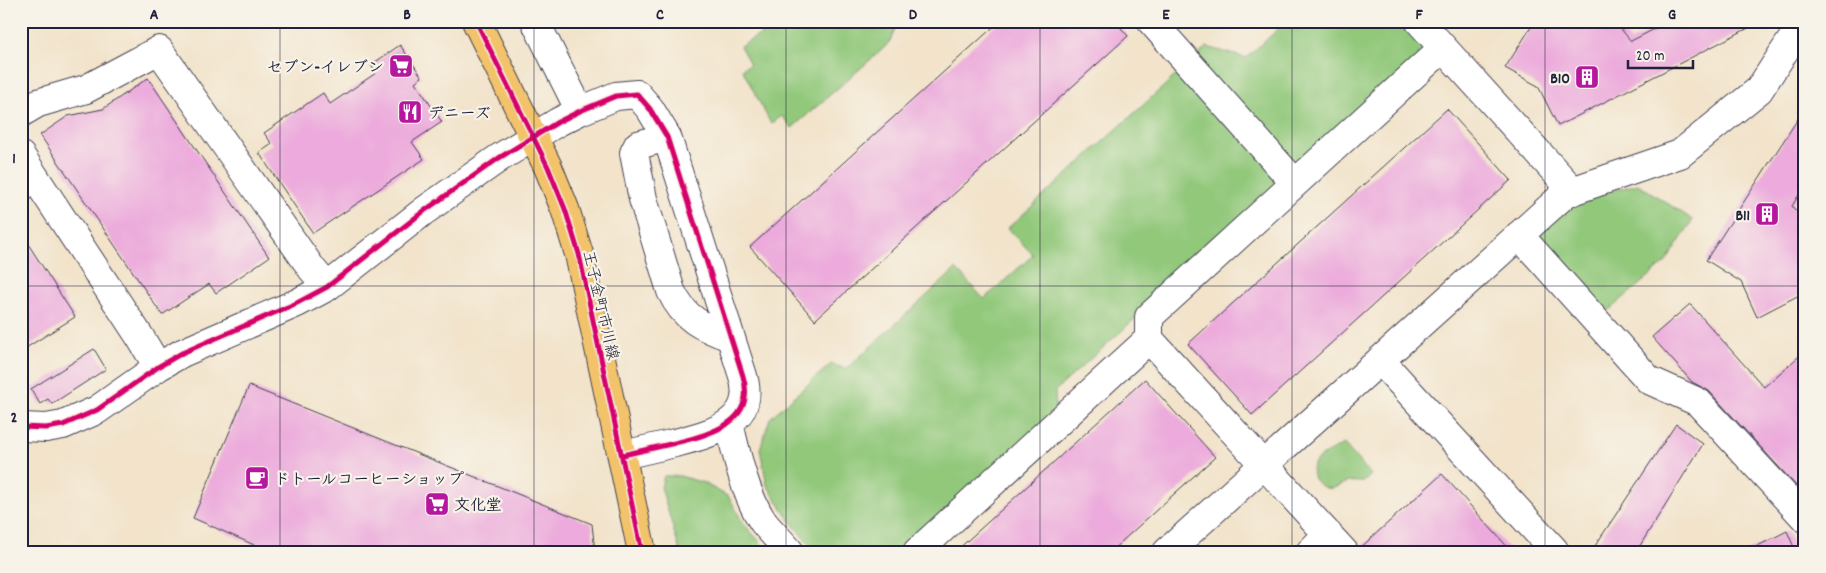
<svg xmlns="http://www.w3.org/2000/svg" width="1826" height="573" font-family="Dekko,'Klee One',sans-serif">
	<rect width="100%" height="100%" fill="#f7f3e8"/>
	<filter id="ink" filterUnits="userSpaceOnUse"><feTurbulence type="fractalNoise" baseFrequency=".02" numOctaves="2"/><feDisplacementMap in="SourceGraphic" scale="10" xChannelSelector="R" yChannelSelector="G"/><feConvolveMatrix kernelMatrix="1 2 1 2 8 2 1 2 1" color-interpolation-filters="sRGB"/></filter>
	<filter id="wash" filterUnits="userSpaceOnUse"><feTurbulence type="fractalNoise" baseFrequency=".0096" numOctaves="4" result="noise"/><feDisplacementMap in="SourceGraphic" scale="20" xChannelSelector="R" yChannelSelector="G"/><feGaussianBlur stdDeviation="1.12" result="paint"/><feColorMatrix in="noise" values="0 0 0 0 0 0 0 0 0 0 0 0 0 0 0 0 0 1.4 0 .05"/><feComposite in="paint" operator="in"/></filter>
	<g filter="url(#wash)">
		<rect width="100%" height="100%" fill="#f2e3ca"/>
		<path fill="#91c87a" stroke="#5a755a" d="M784,21h113v3l-6,16 -7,8 -92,80 -10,-12 -11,8 -29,-55 8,-5 -10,-18z
			M1287,21h119l26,29 -377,341 1,26 -149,135h-92l-24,-30 -24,-37 -7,-36 10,-31 61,-54 15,5 110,-100 28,30 49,-44 -25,-27 199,-181 39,11z
			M1638,184l55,36 -27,42 -64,54 -69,-76 41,-39z
			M1344,444l27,31 -7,7c-7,0 -14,-1 -19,1 -6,2 -11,7 -19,5 -4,-1 -10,-6 -12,-9 -9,-21 17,-27 30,-35z
			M664,476h16l24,7 25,14 14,26 26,29h-89l-19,-65z"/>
		<g id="blocks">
			<path fill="#ecabdc" d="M1000,21h115l13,15 -313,284 -65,-73z
				M1535,21h79l17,20 39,-20h92l-204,105 -20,-40 -33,-18z
				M400,45l22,32 -7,5 27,40 -30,20 12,17 -111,74 -54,-80 13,-9 -8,-11 59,-40 7,11 46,-31 -5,-8z
				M148,78l121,179 -53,36 -7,-9 -47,31 -122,-180 28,-19 35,-7z
				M1805,108v77l-13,21 13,16v70l-48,25 -16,-35 -35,-22z
				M1447,109l64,71 -259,235 -64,-71z
				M21,233l54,84 -54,34z
				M1690,304l74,83 41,-36v135l-5,4 -91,-99 -17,-9 -40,-45z
				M94,349l12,20 -54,35 -4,-5 -8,5 -9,-15z
				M1145,379l70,78 -105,95h-155z
				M249,386l343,138 3,28h-325l-77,-34z
				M1676,424l27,20 -67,108h-45z
				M1442,474l70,78h-153v-3z
				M1787,531l9,21h-50z"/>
		</g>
	</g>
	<g filter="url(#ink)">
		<use href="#blocks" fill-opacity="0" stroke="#413f50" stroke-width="1"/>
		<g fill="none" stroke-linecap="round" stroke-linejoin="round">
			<defs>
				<path id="minor" d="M535,21l45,90
					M1151,21l144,162
					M1419,21l154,170
					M21,113l17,-10 48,-14 73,-39 153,219 15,18
					M667,137l-29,8 -4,8 9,46 28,92c13,28 31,36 59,46
					M21,156l119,181 18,30
					M1519,235l130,145 49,22 107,116
					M1149,339l195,213
					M1380,360l174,190
					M729,423c7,30 17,75 35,100 8,10 18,19 26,29
					M21,427l25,1 17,-3 34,-15 61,-43 24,-14 115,-50 30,-16 97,-76 75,-53 59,-36 22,-11 36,-15 21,-2 13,15 17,28 76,239c14,47 -33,58 -68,67 -17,4 -35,8 -52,12
					M917,552l232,-213v-22l294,-269
					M1167,552l399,-359 114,-39 79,-64 45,-69
					M1310,552l18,-18"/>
				<path id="major" d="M476,21l72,146 17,42 14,45 63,298"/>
			</defs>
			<use href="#minor" stroke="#413f50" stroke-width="30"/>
			<use href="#major" stroke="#413f50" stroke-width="30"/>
			<use href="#minor" stroke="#fff" stroke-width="28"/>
			<use href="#major" stroke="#f2c36a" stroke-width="28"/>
			<defs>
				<path id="cycleway" d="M476,21l72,146 17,42 14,45 63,298
					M21,427l25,1 17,-3 34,-15 61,-43 24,-14 115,-50 30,-16 97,-76 75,-53 59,-36 22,-11 36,-15 21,-2 13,15 17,28 76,239c14,47 -33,58 -68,67 -17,4 -35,8 -52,12"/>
			</defs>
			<use href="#cycleway" stroke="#f7f3e8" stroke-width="8"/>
			<use href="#cycleway" stroke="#d6006c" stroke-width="5"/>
		</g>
	</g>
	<path fill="none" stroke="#22223b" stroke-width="1" stroke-opacity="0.55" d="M280,21v531M534,21v531M786,21v531M1040,21v531M1292,21v531M1545,21v531M21,286h1784"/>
	<defs>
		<symbol id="supermarket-square" viewBox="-11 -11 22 22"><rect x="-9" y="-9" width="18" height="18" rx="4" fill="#b5179e" stroke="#f7f3e8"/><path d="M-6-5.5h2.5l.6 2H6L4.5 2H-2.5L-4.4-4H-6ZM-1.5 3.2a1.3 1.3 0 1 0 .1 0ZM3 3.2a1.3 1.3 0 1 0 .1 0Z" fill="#fff"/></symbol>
		<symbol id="building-square" viewBox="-11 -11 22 22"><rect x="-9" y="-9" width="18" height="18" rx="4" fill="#b5179e" stroke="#f7f3e8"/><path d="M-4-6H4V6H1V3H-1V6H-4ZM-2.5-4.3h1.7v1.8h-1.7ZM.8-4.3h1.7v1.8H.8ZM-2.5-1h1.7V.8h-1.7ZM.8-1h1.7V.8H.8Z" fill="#fff"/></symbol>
		<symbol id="restaurant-square" viewBox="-11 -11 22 22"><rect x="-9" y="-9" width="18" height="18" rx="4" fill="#b5179e" stroke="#f7f3e8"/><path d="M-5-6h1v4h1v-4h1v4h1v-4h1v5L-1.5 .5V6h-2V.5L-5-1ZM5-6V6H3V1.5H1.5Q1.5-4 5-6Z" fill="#fff"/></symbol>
		<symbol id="cafe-square" viewBox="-11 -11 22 22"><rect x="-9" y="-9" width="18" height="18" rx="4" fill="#b5179e" stroke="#f7f3e8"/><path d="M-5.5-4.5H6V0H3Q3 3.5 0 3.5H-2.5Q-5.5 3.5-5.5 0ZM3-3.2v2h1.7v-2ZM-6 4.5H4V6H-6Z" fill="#fff"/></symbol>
	</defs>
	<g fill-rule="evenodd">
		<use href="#supermarket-square" x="387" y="52" width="28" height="28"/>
		<use href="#building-square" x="1573" y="63" width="28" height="28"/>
		<use href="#restaurant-square" x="396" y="98" width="28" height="28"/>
		<use href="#building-square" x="1753" y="200" width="28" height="28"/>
		<use href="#cafe-square" x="243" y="464" width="28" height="28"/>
		<use href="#supermarket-square" x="423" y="490" width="28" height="28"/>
	</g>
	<g text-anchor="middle" stroke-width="4.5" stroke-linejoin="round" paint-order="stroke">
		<g font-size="16" font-weight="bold" fill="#22223b" stroke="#f7f3e8" text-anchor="end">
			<text x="384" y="72">セブン-イレブン</text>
			<text x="1570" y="83">B10</text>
			<text x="428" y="118" text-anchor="start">デニーズ</text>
			<text x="1750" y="220">B11</text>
			<text x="274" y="484" text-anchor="start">ドトールコーヒーショップ</text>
			<text x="454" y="510" text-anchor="start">文化堂</text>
		</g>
		<g font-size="16" fill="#22223b" stroke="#f7f3e8">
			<text transform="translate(602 305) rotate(77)" y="6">王子金町市川線</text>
		</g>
	</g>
	<rect width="1826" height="573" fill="none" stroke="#f7f3e8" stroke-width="55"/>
	<path d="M1628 60v8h65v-8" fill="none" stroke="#22223b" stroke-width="2.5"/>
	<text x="1636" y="60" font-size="15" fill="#22223b" stroke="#f7f3e8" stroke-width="4" paint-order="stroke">20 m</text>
	<rect x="28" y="28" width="1770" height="518" fill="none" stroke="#22223b" stroke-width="2"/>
	<g font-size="16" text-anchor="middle" font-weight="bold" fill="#22223b">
		<text x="154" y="19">A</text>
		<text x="407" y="19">B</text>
		<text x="660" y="19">C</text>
		<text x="913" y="19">D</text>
		<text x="1166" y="19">E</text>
		<text x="1419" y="19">F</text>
		<text x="1672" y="19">G</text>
		<text x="14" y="163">1</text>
		<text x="14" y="422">2</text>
	</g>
</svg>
